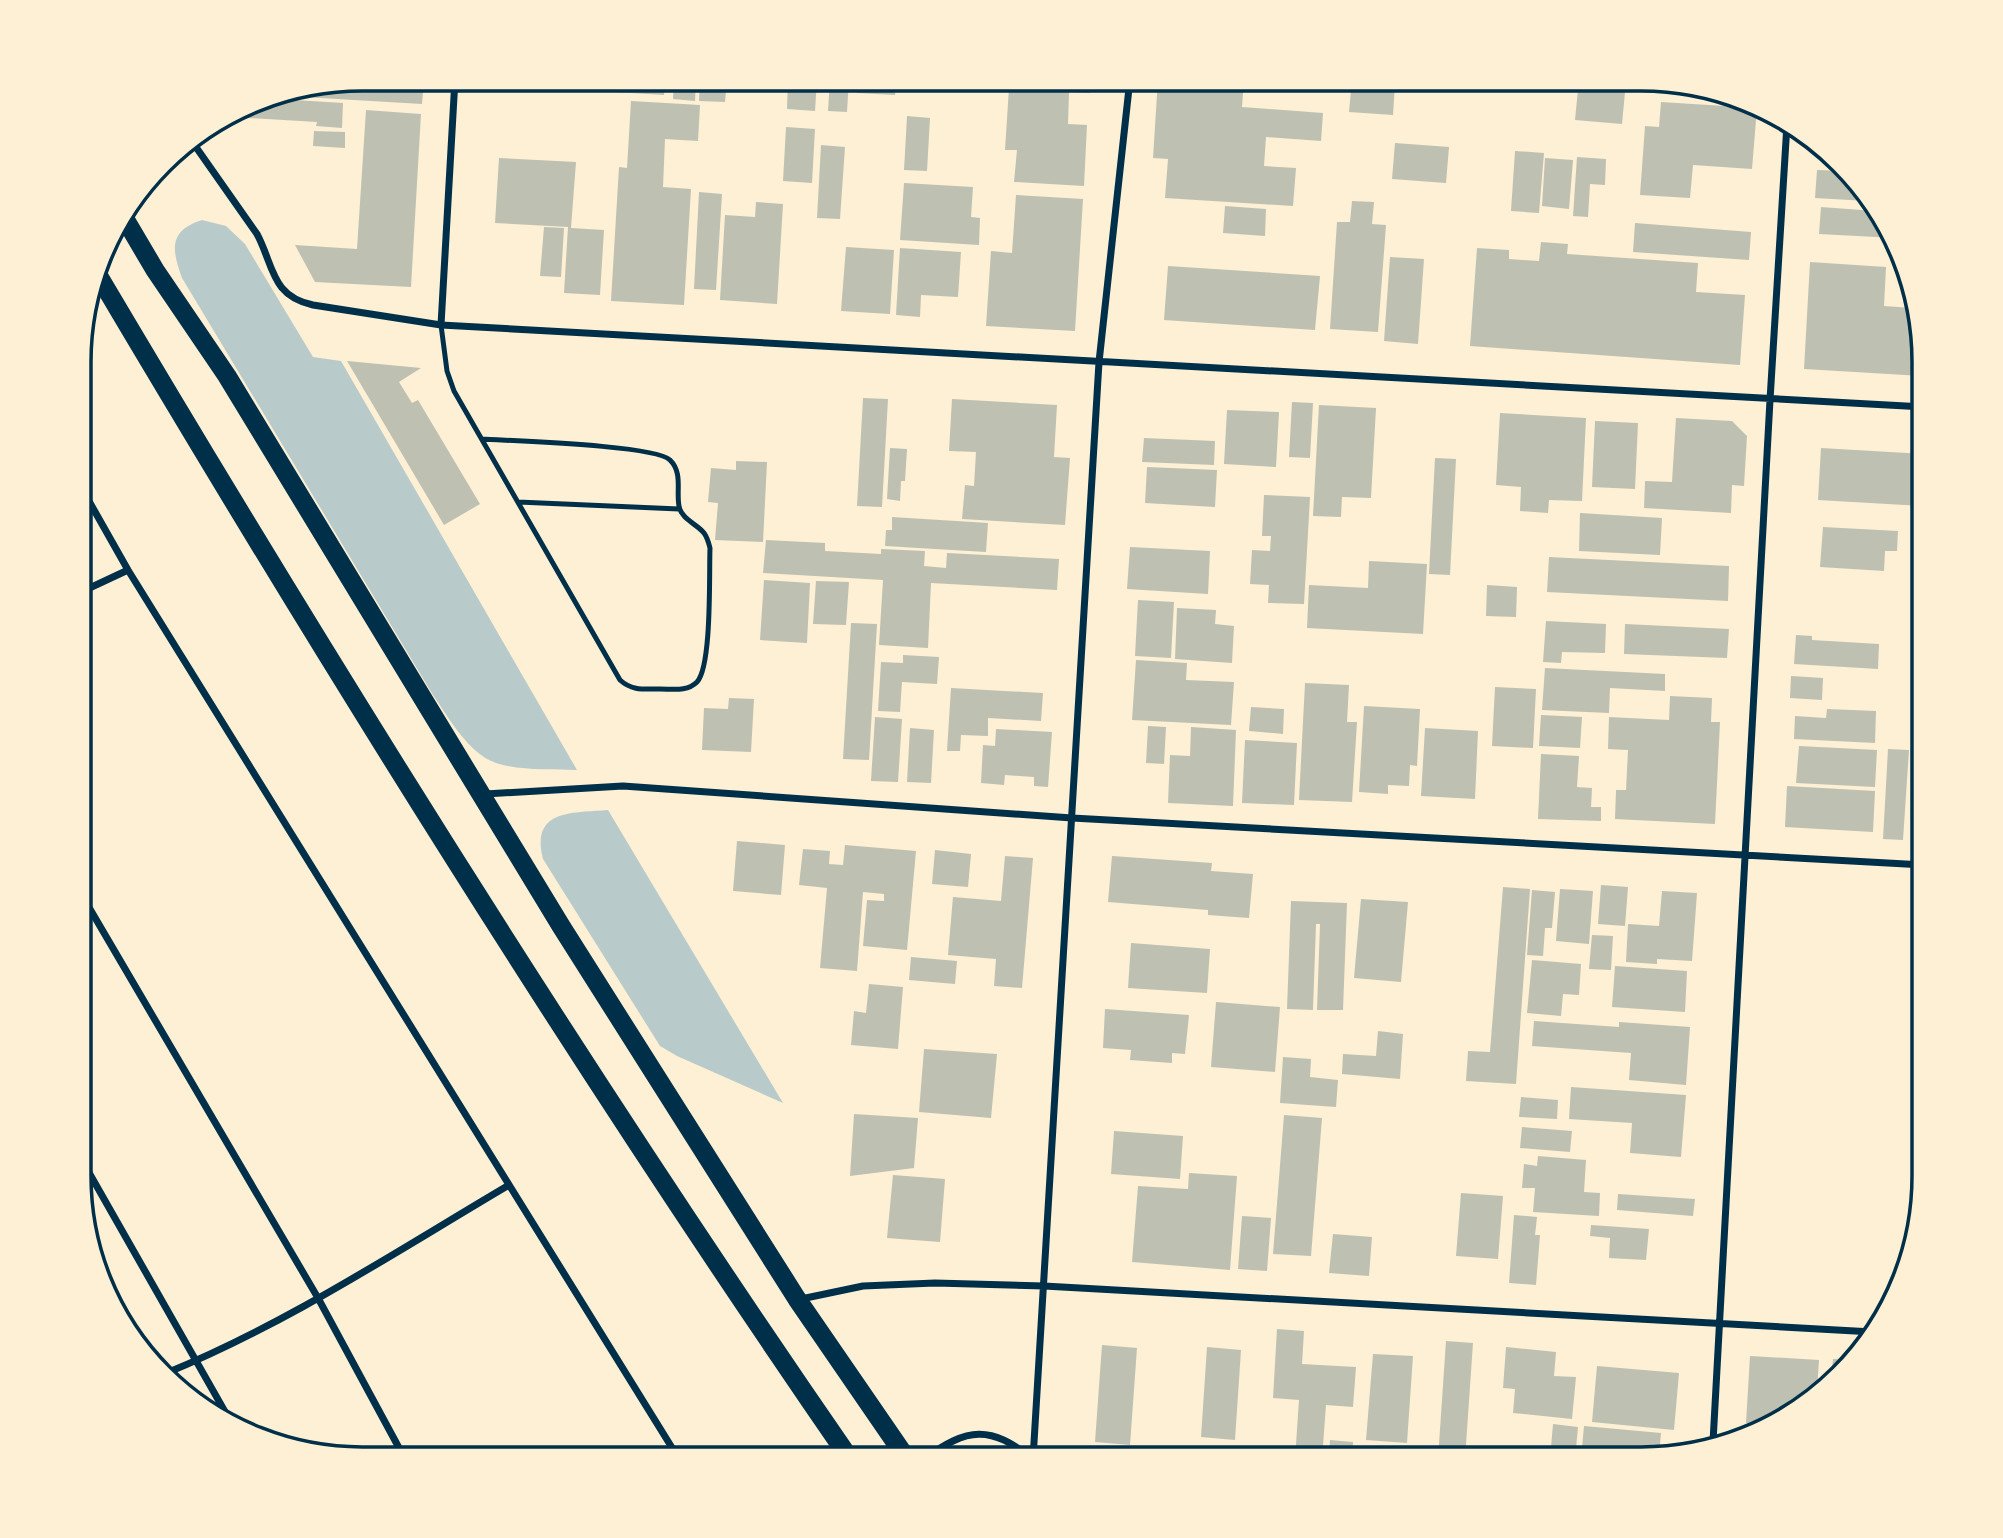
<svg xmlns="http://www.w3.org/2000/svg" width="2003" height="1538" font-family="'Times New Roman',serif">
	<rect width="100%" height="100%" fill="#fdf0d5"/>
	<path fill="#b9caca" d="M202,220l24,6 19,18 68,113 28,4 236,409c-26,-1 -56,1 -81,-7 -28,-10 -47,-45 -63,-68l-251,-417c-10,-28 -14,-47 20,-58z
		M608,810l175,293 -106,-47 -17,-10 -117,-187c-13,-50 30,-46 65,-49z"/>
	<path fill="#bec0b2" d="M362,79h62l-2,25 -153,-9z
		M501,79h164l-1,16 -164,-10z
		M674,79h22l-1,22 -22,-2z
		M700,79h27l-2,23 -26,-1z
		M788,79h29l-2,32 -28,-2z
		M830,79h19l-2,33 -19,-1z
		M857,79h39l-1,16 -38,-2z
		M912,79h179l-1,14 -21,-1 -1,32 19,1 -3,61 -70,-4 3,-32h-12l4,-62 -97,-5z
		M1158,79h86l-2,28 81,6 -2,28 -55,-4 -2,29 32,2 -3,38 -128,-8 3,-39 -15,-1z
		M1579,79h30l-1,12 17,1 -3,32 -47,-4z
		M1352,80l43,4 -2,31 -44,-3z
		M1701,89l41,10v1l-42,-3z
		M263,98l80,5 -1,25 -26,-2 1,-4 -86,-5z
		M631,101l69,4 -2,36 -33,-2 -2,48 28,2 -7,116 -73,-4 8,-134 8,1z
		M1661,102l96,6 -5,61 -59,-4 -3,33 -50,-3 5,-69 14,1z
		M366,110l55,4 -10,173 -96,-5 -20,-37 62,4z
		M907,116l23,2 -3,53 -23,-1z
		M786,127l29,2 -3,54 -29,-2z
		M314,131l31,1v16l-32,-2z
		M1395,143l54,4 -3,36 -54,-4z
		M821,145l24,2 -5,72 -23,-1z
		M1515,151l29,2 -5,60 -28,-2z
		M1577,157l29,2 -1,26 -15,-1 -2,33 -15,-1z
		M499,158l77,4 -5,66 33,2 -4,65 -36,-2 4,-66 -73,-4z
		M1545,158l28,2 -4,49 -27,-3z
		M1817,170l28,1 22,30 -52,-3z
		M904,183l69,4 -2,30 9,1 -1,27 -79,-5z
		M699,192l23,2 -6,96 -22,-1z
		M1016,195l67,4 -8,132 -89,-5 5,-75 21,2z
		M1352,201l22,1 -2,22 14,1 -8,107 -48,-3 7,-107h13z
		M756,202l27,2 -6,100 -57,-4 5,-85 30,2z
		M1225,206l41,3 -1,27 -42,-3z
		M1821,207l54,4 20,27 -76,-4z
		M1635,223l116,9 -2,28 -116,-8z
		M544,227l20,1 -3,49 -21,-1z
		M1541,242l27,2 -1,10 131,9 -2,29 49,3 -5,70 -270,-19 7,-98 32,2v9l30,2z
		M846,247l48,3 -4,64 -49,-3z
		M900,248l61,4 -3,45 -37,-2 -1,22 -24,-2z
		M1390,257l34,2 -6,85 -34,-3z
		M1810,262l76,5 -2,39 28,2 2,10 -1,22 6,1 5,18 -2,17 -118,-7z
		M1168,266l152,10 -5,54 -151,-10z
		M347,361l74,7 -22,14 13,21 6,-3 62,104 -36,21z
		M863,398l25,1 -6,108 -25,-1z
		M952,399l105,6 -3,52 16,1 -5,67 -103,-6 3,-34 9,1 2,-34 -27,-1z
		M1292,402l21,1 -3,55 -21,-1z
		M1319,405l57,3 -5,90 -29,-1 -1,20 -28,-1z
		M1227,410l52,2 -3,55 -52,-3z
		M1500,413l86,5 -4,83 -33,-1 -1,13 -28,-2 1,-24 -25,-2z
		M1676,418l56,3 15,15 -3,50 -12,-1 -1,28 -87,-5 1,-27 27,1z
		M1595,421l43,2 -3,66 -43,-2z
		M1144,438l71,3 -1,24 -72,-3z
		M890,448l17,1 -2,32h-4l-1,20 -13,-2z
		M1821,448l103,6 -2,52 -104,-6z
		M1435,458l21,1 -6,116 -21,-1z
		M736,461l31,1 -4,80 -48,-2 3,-37 -10,-1 3,-34 25,2z
		M1147,467l70,3 -2,37 -70,-4z
		M1264,495l46,2 -6,107 -36,-1 1,-18 -19,-1 2,-34 18,1 1,-15h-9z
		M1580,513l82,5 -2,37 -81,-4z
		M892,517l96,6 -2,29 -101,-6 1,-16h6z
		M1823,527l75,4 -1,20h-12l-1,20 -64,-4z
		M766,540l59,3v8l56,3v-5l44,2 -1,15 22,2 1,-15 112,6 -2,31 -126,-7 -3,65 -49,-3 4,-65 -120,-7z
		M1130,547l80,4 -2,43 -81,-5z
		M1549,557l180,9 -1,35 -181,-9z
		M1369,561l58,3 -4,70 -116,-6 2,-43 59,3z
		M764,580l46,3 -3,60 -47,-3z
		M816,581l33,1 -3,43 -33,-1z
		M1487,585l30,2 -1,30 -30,-1z
		M1138,600l36,2 -3,56 -36,-2z
		M1177,608l39,2 -1,14 19,2 -2,37 -57,-4z
		M1546,621l60,3 -1,29 -43,-1 -1,11 -18,-1z
		M851,623l26,1 -8,136 -26,-1z
		M1625,624l104,5 -2,29 -103,-4z
		M1796,635l16,1v4l67,4 -1,25 -84,-5z
		M903,655l36,2 -2,27 -35,-2 -2,30 -22,-1 3,-49 22,1z
		M1136,660l51,3 -1,17 48,2 -3,43 -99,-5z
		M1545,668l120,6v17l-55,-3 -1,25 -67,-3z
		M1791,676l32,2 -1,22 -32,-2z
		M1305,683l44,2 -2,37h10l-5,80 -53,-2z
		M1495,687l41,2 -3,59 -41,-2z
		M951,688l92,5 -2,28 -53,-3v18l-27,-1 -1,16h-13z
		M1670,696l42,2 -1,24h9l-5,102 -100,-5 1,-29h10l2,-40 -20,-1 1,-32 60,3z
		M729,698l25,1 -3,53 -49,-2 2,-42 24,1z
		M1912,702l12,1v17h-13z
		M1364,706l56,3 -3,57 -7,-1 -1,21 -21,-1v9l-29,-2z
		M1251,707l33,2 -1,25 -34,-3z
		M1827,709l49,2 -1,32 -81,-4 1,-23 31,2z
		M1541,715l41,2 -2,31 -41,-2z
		M875,717l27,2 -4,63 -27,-1z
		M1148,726l18,1 -2,37 -18,-1z
		M1191,727l45,3 -3,76 -65,-3 2,-48 20,1z
		M910,728l24,2 -3,53 -24,-1z
		M1425,728l53,3 -3,68 -54,-3z
		M996,729l56,3 -4,55 -14,-1v-9l-29,-2 -1,10 -23,-2 2,-38 12,1z
		M1245,740l52,3 -3,62 -52,-2z
		M1799,746l78,4 -2,37 -79,-4z
		M1888,749l21,1 -6,90 -20,-1z
		M1916,752l8,1v69l-12,-1z
		M1541,754l38,2 -2,31 15,1 -1,19h10v14l-63,-2z
		M1787,786l88,5 -2,41 -88,-5z
		M737,841l48,4 -4,50 -48,-4z
		M845,845l71,6 -9,99 -44,-4 4,-46 17,1v-7l-21,-2 -6,79 -37,-3 7,-80 -28,-3 4,-36 27,2 -1,13 14,1z
		M935,850l36,4 -3,33 -36,-3z
		M1005,856l28,2 -11,130 -28,-2 2,-27 -48,-4 5,-58 48,4z
		M1112,856l100,7 -1,8 42,3 -4,44 -41,-3v-5l-100,-8z
		M1601,885l27,2 -3,39 -27,-2z
		M1503,887l27,2 -14,195 -50,-3 2,-30 22,1z
		M1560,889l33,2 -4,53 -33,-3z
		M1532,890l23,2 -3,36h-7l-2,28 -16,-1z
		M1662,891l35,2 -5,68 -35,-2v5l-31,-2 2,-38 31,2z
		M1361,899l47,3 -7,80 -47,-4z
		M1291,901l56,2 -4,107h-26l3,-86h-4l-3,86 -26,-1z
		M1592,935l21,1 -2,34 -22,-1z
		M1131,943l79,6 -3,44 -79,-5z
		M911,957l46,4 -2,23 -46,-4z
		M1532,960l49,4 -2,31 -16,-1 -2,22 -34,-3z
		M1615,966l72,5 -2,41 -73,-5z
		M869,984l34,3 -5,62 -47,-4 3,-34 12,2z
		M1216,1002l64,5 -5,65 -64,-5z
		M1105,1009l84,6 -4,39 -13,-1v10l-42,-3 1,-10 -28,-2z
		M1534,1021l85,6v-5l71,5 -4,58 -57,-5 2,-27 -99,-7z
		M1378,1031l25,3 -3,45 -58,-5 1,-20 33,2z
		M924,1049l73,5 -6,64 -72,-6z
		M1283,1057l28,2 -1,18 28,3 -2,27 -56,-4z
		M1571,1087l115,8 -5,62 -51,-4 2,-30 -63,-4z
		M1521,1097l37,3 -1,19 -38,-2z
		M854,1114l64,4 -4,50 -64,8z
		M1284,1115l38,3 -11,138 -38,-2z
		M1522,1127l50,4 -2,21 -50,-4z
		M1114,1131l69,5 -3,43 -69,-5z
		M1538,1156l48,4 -2,32 16,1 -1,23 -66,-4 2,-24h-13l2,-24 13,2z
		M1189,1173l48,3 -7,94 -98,-8 6,-76 50,3z
		M893,1175l52,4 -5,63 -53,-4z
		M1461,1193l42,3 -5,63 -42,-3z
		M1618,1194l77,5 -2,17 -76,-6z
		M1514,1215l23,2 -2,18h5l-4,50 -27,-2z
		M1242,1216l29,2 -4,53 -29,-2z
		M1591,1225l58,4 -3,31 -37,-2 1,-20 -20,-2z
		M1333,1234l39,3 -3,39 -40,-3z
		M1277,1329l27,2 -2,33 54,3 -3,40 -27,-2 -4,54h-27l4,-59 -26,-2z
		M1446,1341l27,2 -8,116h-27z
		M1102,1345l35,3 -7,97 -35,-3z
		M1207,1347l34,3 -6,90 -34,-3z
		M1506,1347l50,5 -2,24 22,1 -4,42 -59,-6 2,-24 -12,-1z
		M1373,1354l40,2 -6,87 -41,-3z
		M1750,1356l69,4 -2,31 -44,33 -27,-1z
		M1833,1359l22,1 -24,20z
		M1597,1366l82,7 -5,57 -82,-8z
		M1553,1424l25,3 -3,32h-25z
		M1584,1426l77,7 -2,22 -18,4h-60z
		M1330,1440l23,2 -1,17h-23z"/>
	<g fill="none" stroke-linecap="round" stroke-linejoin="round">
		<path stroke="#003049" stroke-width="5" d="M441,325l6,46 7,20 166,289c12,11 24,9 40,9 13,0 27,3 37,-7 15,-16 12,-108 13,-134 -1,-4 -3,-11 -6,-15 -7,-9 -23,-14 -25,-27 -3,-16 4,-33 -9,-46 -15,-15 -159,-19 -188,-21
			M518,502l161,7"/>
		<path stroke="#003049" stroke-width="7" d="M191,140l66,94c17,32 14,62 56,71l128,20 1483,82
			M441,325l14,-246
			M81,487l47,83 551,889
			M81,592l47,-22
			M485,794l138,-8 449,32 852,47
			M80,892l238,406 87,161
			M79,1155l153,269
			M801,1299l62,-13 72,-3 109,3 829,46
			M164,1374c121,-49 233,-123 345,-189
			M1713,1442l57,-1042 17,-276
			M924,1459c44,-32 66,-34 109,0
			M1033,1459l66,-1097 31,-283"/>
		<path stroke="#003049" stroke-width="19" d="M122,214l33,56 72,106 334,550 236,373 110,160
			M98,275c238,402 486,799 752,1184"/>
	</g>
	<path d="M0 0H2003V1538H0ZM362 91H1641A271 271 0 0 1 1912 362V1176A271 271 0 0 1 1641 1447H362A271 271 0 0 1 91 1176V362A271 271 0 0 1 362 91Z" fill="#fdf0d5" fill-rule="evenodd"/>
	<path fill="none" stroke="#003049" stroke-width="3.5" d="M362 91H1641A271 271 0 0 1 1912 362V1176A271 271 0 0 1 1641 1447H362A271 271 0 0 1 91 1176V362A271 271 0 0 1 362 91Z"/>
</svg>
